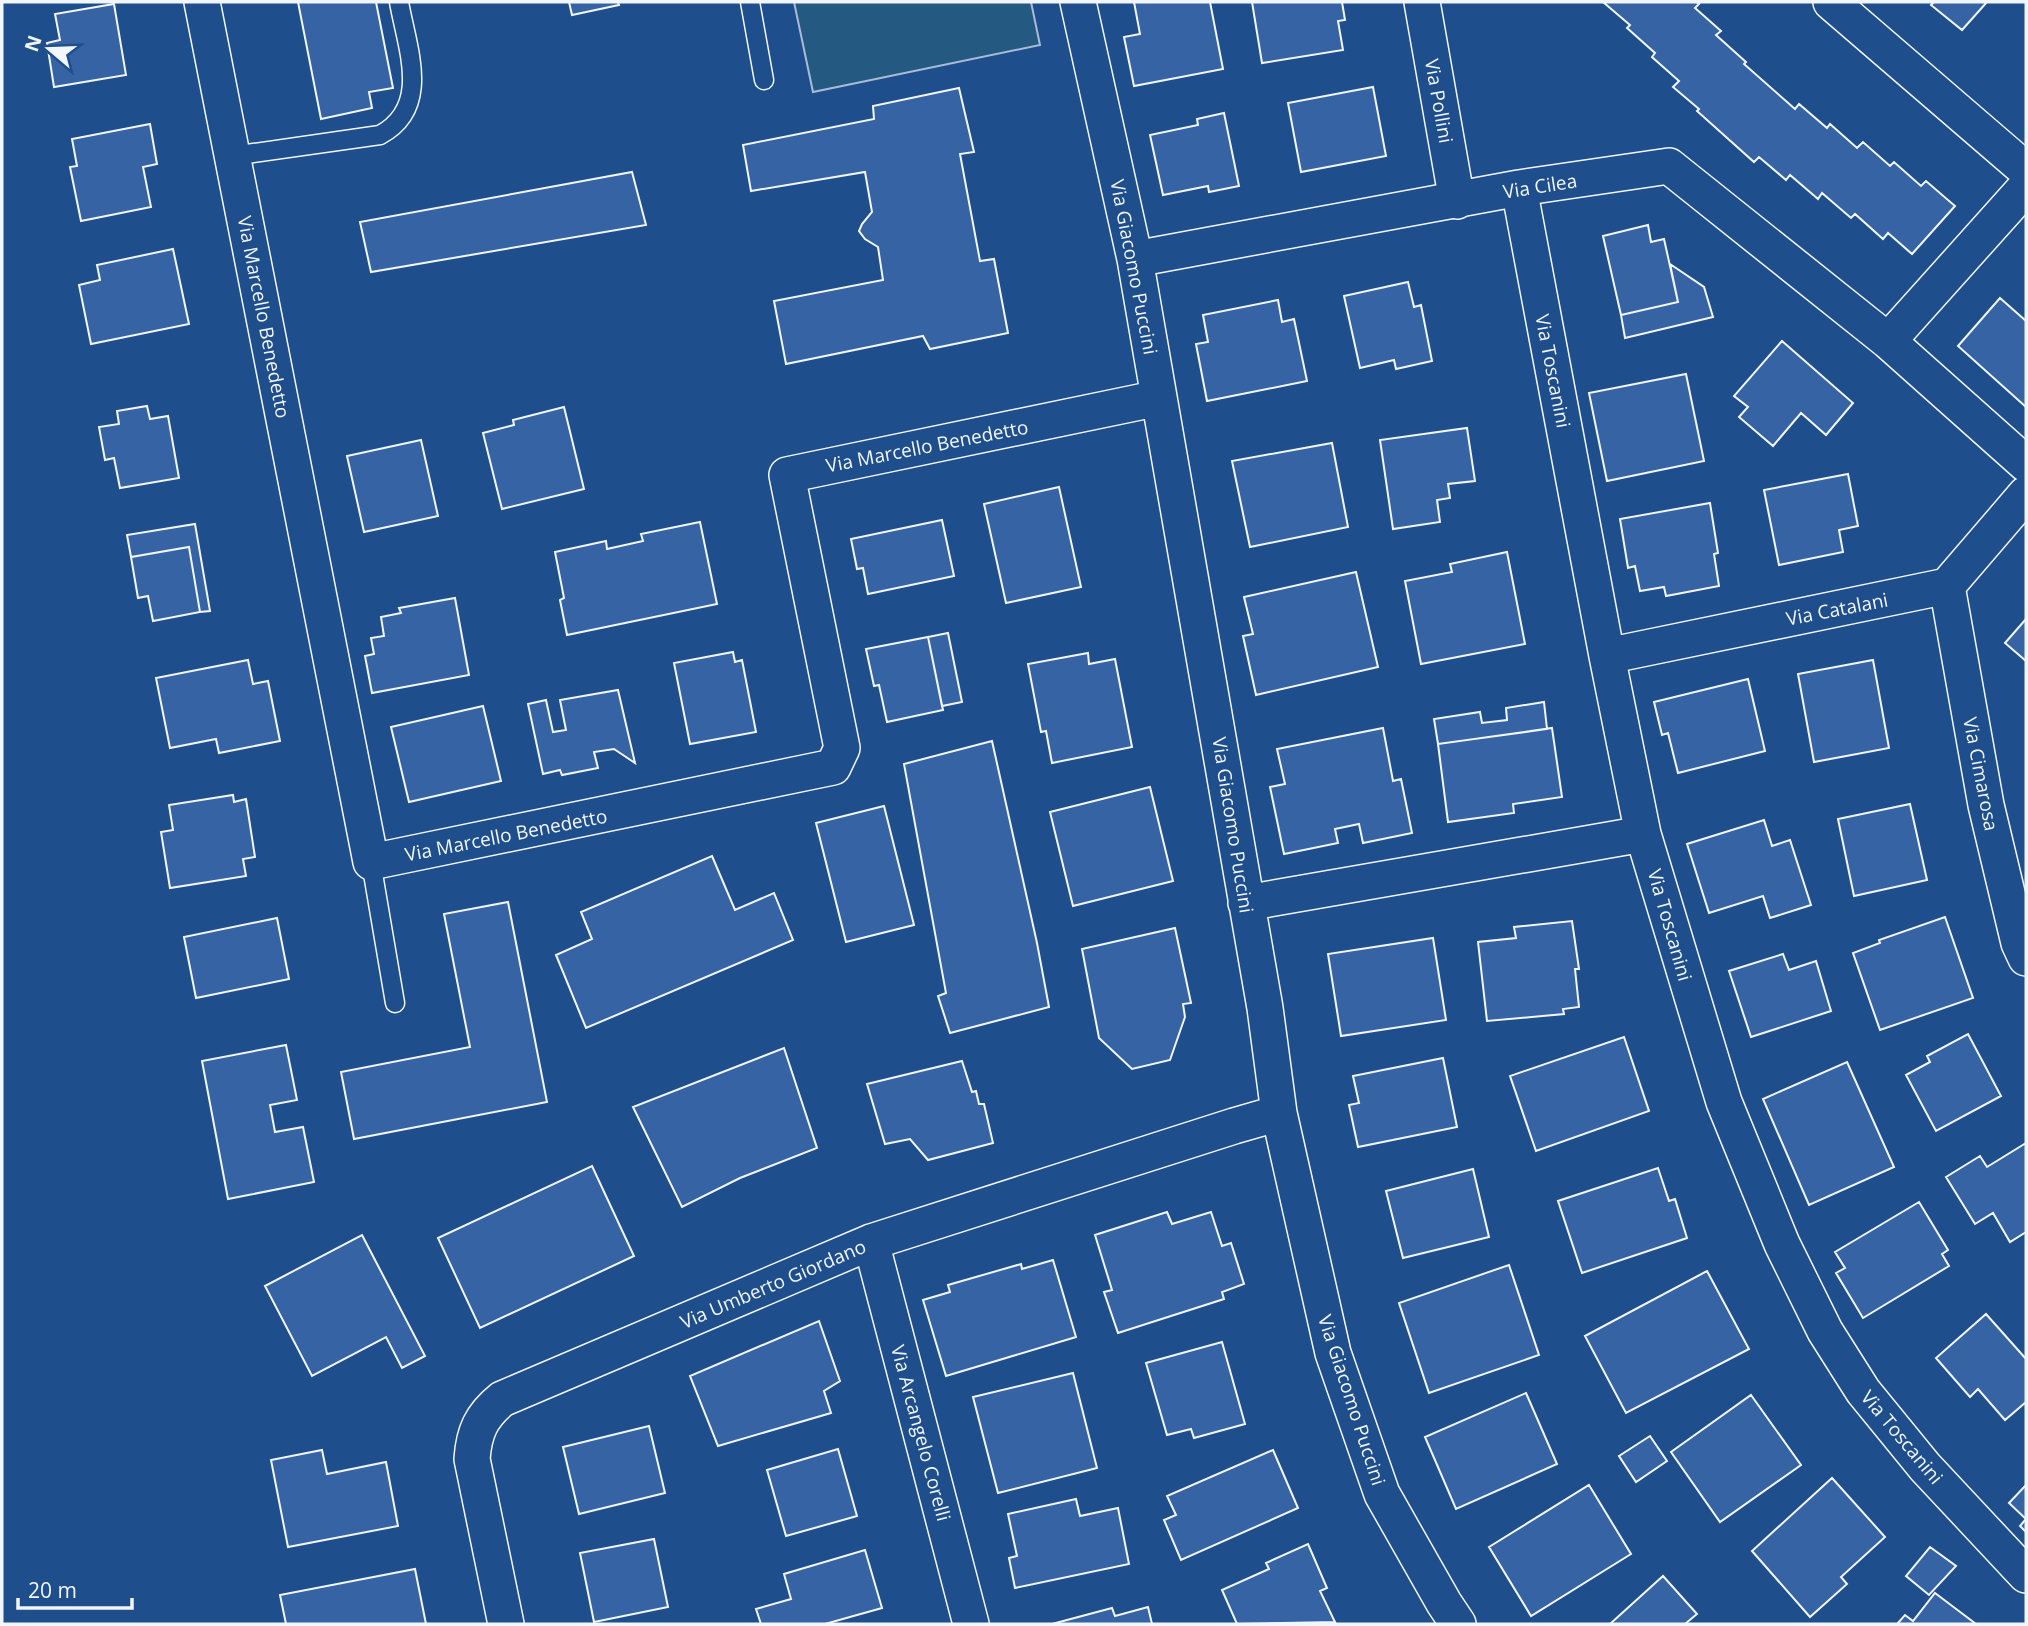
<svg xmlns="http://www.w3.org/2000/svg" width="2028" height="1626" font-family="'Open Sans',sans-serif">
	<rect width="100%" height="100%" fill="#1f4e8c"/>
	<path fill="#245a82" stroke="#a8bbd7" stroke-width="2" d="M794,2h237l9,43 -227,47z"/>
	<path fill="#3563a3" stroke="#f2f6ff" stroke-width="2" d="M298,2h78l17,86 -24,4 3,16 -51,11z
		M569,2h49l1,3 -47,10z
		M1134,2h76l13,67 -89,17 -10,-49 16,-3z
		M1252,2h90l3,18 -7,1 5,29 -81,13z
		M1603,2h93l3,2 -4,4 26,23 -5,4 30,27 -2,2 51,45 4,-5 28,24 3,-4 27,24 6,-6 27,24 4,-4 27,24 5,-5 29,25 -43,48 -24,-21 -5,6 -28,-25 -4,4 -29,-25 -4,6 -28,-24 -4,5 -27,-23 -5,5 -57,-51 2,-2 -26,-22 6,-6 -27,-24 3,-4 -28,-25 3,-3z
		M1934,2h53l-25,28 -31,-25z
		M114,4l12,71 -72,12 -7,-44 13,-3 -5,-26z
		M1373,87l13,69 -85,16 -13,-69z
		M959,88l15,64 -14,2 20,107 14,-2 14,74 -78,16 -7,-13 -137,28 -12,-63 109,-21 -5,-33 -13,-8 -6,-8 3,-7 10,-12 -7,-40 -114,19 -8,-46 131,-26 -1,-13z
		M1224,113l15,73 -30,6 -1,-6 -45,9 -13,-60 48,-10 -1,-6z
		M150,124l7,40 -14,3 8,40 -70,14 -11,-54 7,-1 -5,-27z
		M632,172l14,53 -275,47 -11,-50z
		M1648,225l3,17 13,-3 14,63 -57,13 -18,-79z
		M173,249l16,75 -98,20 -12,-59 21,-5 -3,-15z
		M1670,264l34,23 9,30 -88,21 -4,-23 57,-13z
		M1408,282l6,25 7,-2 11,56 -36,8 -2,-9 -34,8 -16,-72z
		M2000,298l26,23v86l-68,-61z
		M1278,300l4,22 12,-3 13,62 -100,20 -11,-57 12,-2 -5,-27z
		M1782,341l71,62 -27,32 -25,-22 -28,33 -34,-29 9,-10 -14,-11z
		M1686,374l18,87 -97,20 -18,-88z
		M147,406l3,13 18,-3 11,62 -59,10 -6,-30 -9,2 -6,-33 20,-3 -2,-13z
		M564,407l20,82 -82,20 -19,-76 31,-8 -1,-5z
		M1467,428l8,53 -27,3 2,14 -13,2 3,22 -47,7 -13,-89z
		M421,440l17,76 -74,16 -17,-76z
		M1332,443l16,84 -98,20 -18,-86z
		M1848,474l10,52 -19,4 4,22 -64,13 -15,-75z
		M1059,487l22,100 -75,16 -22,-99z
		M1710,503l8,50 -4,1 5,32 -53,10 -2,-9 -24,4 -5,-25 -7,2 -8,-49z
		M942,520l12,56 -86,18 -5,-26 -6,1 -6,-30z
		M700,522l17,82 -150,31 -7,-35 4,-2 -9,-46 51,-11 1,8 36,-8 -2,-7z
		M195,524l15,87 -10,1 -11,-65 -58,10 -4,-22z
		M189,547l11,65 -47,9 -5,-25 -10,2 -7,-41z
		M1507,552l18,92 -104,20 -16,-83 47,-9 -2,-8z
		M1356,572l22,95 -122,28 -13,-59 10,-2 -9,-37z
		M455,598l14,77 -97,18 -7,-37 9,-2 -3,-16 13,-2 -3,-19 20,-4 -2,-5z
		M2026,619v42l-21,-18z
		M948,633l14,69 -20,4 -14,-69z
		M928,637l15,73 -56,12 -8,-37 -5,1 -8,-37z
		M733,652l2,10 7,-2 14,72 -66,12 -16,-81z
		M1088,653l1,11 26,-5 17,88 -80,16 -6,-32 -5,1 -13,-68z
		M248,660l5,24 15,-3 12,60 -61,12 -3,-14 -46,9 -14,-70z
		M1873,660l16,88 -75,14 -16,-88z
		M1748,679l17,72 -87,22 -10,-40 -6,2 -8,-33z
		M618,690l17,73 -21,-14 -20,3 4,16 -36,7 -2,-5 -17,4 -15,-70 18,-4 7,32 13,-2 -6,-30z
		M1544,702l3,27 -109,15 -4,-25 46,-7 2,11 25,-3 -1,-12z
		M483,706l18,75 -92,21 -18,-75z
		M1383,728l10,53 8,-2 11,54 -49,10 -4,-19 -24,5 3,14 -54,11 -14,-67 15,-3 -8,-35z
		M1552,728l10,69 -49,7 1,9 -66,9 -10,-78z
		M992,741l45,202 12,64 -99,26 -12,-37 8,-3 -42,-229z
		M1150,787l23,94 -100,25 -23,-94z
		M233,795l1,7 12,-3 9,58 -12,2 3,17 -76,12 -9,-56 12,-2 -4,-25z
		M1910,804l17,76 -73,16 -16,-77z
		M884,806l30,119 -68,17 -30,-119z
		M1764,820l8,26 18,-6 21,65 -41,13 -7,-22 -54,17 -22,-69z
		M712,856l23,54 39,-17 19,47 -207,88 -30,-73 36,-16 -11,-27z
		M508,902l39,200 -193,37 -13,-67 129,-25 -26,-133z
		M1945,917l28,81 -93,32 -27,-77 27,-10 -1,-3z
		M277,918l12,61 -93,19 -12,-61z
		M1572,921l7,48h-4l4,38 -16,2 1,5 -77,7 -9,-79 38,-4 -2,-11z
		M1175,928l16,75 -8,1 2,13 -15,43 -38,9 -33,-31 -17,-89z
		M1433,938l13,82 -105,16 -13,-82z
		M1783,954l6,16 27,-9 15,50 -80,26 -22,-66z
		M1968,1034l33,62 -65,35 -30,-56 24,-13 -3,-6z
		M1624,1037l25,74 -113,40 -26,-75z
		M286,1045l11,55 -27,5 5,27 28,-5 11,55 -86,17 -26,-138z
		M784,1048l33,100 -77,30 -58,29 -49,-100z
		M1443,1058l14,69 -99,20 -9,-42 10,-2 -6,-27z
		M962,1061l10,31 4,-1 3,13h5l9,39 -65,17 -18,-21 -25,5 -18,-60z
		M1847,1062l47,105 -85,38 -46,-106z
		M2026,1143v89l-16,10 -17,-29 -18,11 -29,-47 34,-21 7,11z
		M592,1166l42,90 -154,72 -42,-90z
		M1658,1168l11,33 6,-2 12,39 -105,35 -24,-72z
		M1473,1169l16,68 -86,21 -17,-67z
		M1919,1202l29,48 -6,4 7,12 -86,52 -27,-45 9,-5 -10,-16z
		M1167,1212l5,12 39,-12 11,34 9,-3 13,41 -22,8 2,7 -106,34 -14,-41 8,-2 -17,-55z
		M362,1235l63,121 -23,12 -16,-31 -74,39 -47,-90z
		M1053,1260l23,77 -130,39 -23,-76 27,-8 -2,-7 73,-21 1,5z
		M1509,1265l30,90 -110,38 -30,-90z
		M1707,1271l42,78 -123,64 -41,-77z
		M1986,1314l40,45v43l-21,18 -27,-31 -8,8 -34,-39z
		M819,1321l21,60 -16,10 7,22 -113,33 -28,-70z
		M1222,1342l23,82 -51,14 -3,-9 -24,6 -21,-72z
		M1073,1373l24,95 -99,25 -25,-96z
		M1526,1393l31,71 -101,45 -31,-72z
		M1751,1395l50,70 -81,57 -49,-70z
		M649,1426l16,67 -86,21 -16,-67z
		M1650,1436l17,25 -31,21 -17,-26z
		M838,1449l19,67 -71,20 -19,-66z
		M322,1450l5,24 59,-12 12,64 -110,21 -17,-87z
		M1273,1450l25,58 -117,52 -17,-40 12,-5 -9,-19z
		M1832,1478l53,59 -44,40 6,7 -37,33 -58,-66z
		M1589,1485l42,69 -100,62 -42,-69z
		M2026,1485v47l-6,-6 6,-7 -17,-16z
		M1076,1499l4,17 38,-8 11,56 -114,24 -6,-30 8,-2 -9,-42z
		M654,1539l14,68 -74,15 -14,-69z
		M1308,1544l19,44 -7,3 15,31 -98,2 -15,-34 47,-21 -3,-6z
		M1930,1547l26,19 -27,29 -23,-19z
		M865,1550l17,58 -57,16h-64l-5,-15 35,-10 -7,-25z
		M415,1569l11,55h-140l-6,-29z
		M1663,1576l34,38 -12,10h-75z
		M1935,1593l41,31h-79l8,-9 8,6z
		M1148,1607l4,17h-100l60,-16 3,8z"/>
	<g fill="none" stroke-linecap="round" stroke-linejoin="round">
		<defs>
			<path id="lane" d="M750,2l14,78
				M233,156l147,-21c52,-28 27,-87 19,-133
				M371,862l24,141"/>
			<path id="street" d="M202,2l169,860 462,-95 9,-19 -55,-273 372,-77
				M1078,2l57,257 130,749 14,105 54,240 49,141 62,109 14,21
				M1422,2l35,199
				M1831,2l195,168
				M1519,188l88,468 36,178 81,268 58,142 43,87 38,60 62,76 101,108
				M1135,259l384,-71 150,-22 219,175 138,123
				M1888,341l138,-154
				M1947,586l39,219 33,138 7,15
				M1607,656l340,-70 79,-92
				M1246,903l397,-69
				M871,1242l100,382
				M506,1624l-34,-165c2,-27 9,-43 30,-60l369,-157 363,-116 45,-13"/>
		</defs>
		<use href="#lane" stroke="#f2f6ff" stroke-width="21"/>
		<use href="#street" stroke="#f2f6ff" stroke-width="38"/>
		<use href="#lane" stroke="#1f4e8c" stroke-width="18"/>
		<use href="#street" stroke="#1f4e8c" stroke-width="35"/>
	</g>
	<g text-anchor="middle" stroke-width="5" stroke-linejoin="round" paint-order="stroke">
		<g font-size="19" fill="#f2f6ff" stroke="#1f4e8c">
			<text transform="translate(1439 101) rotate(80)" y="7">Via Pollini</text>
			<text transform="translate(1540 186) rotate(-9)" y="7">Via Cilea</text>
			<text transform="translate(1134 267) rotate(79)" y="7">Via Giacomo Puccini</text>
			<text transform="translate(264 317) rotate(79)" y="7">Via Marcello Benedetto</text>
			<text transform="translate(1553 371) rotate(79)" y="7">Via Toscanini</text>
			<text transform="translate(927 446) rotate(-11)" y="7">Via Marcello Benedetto</text>
			<text transform="translate(1837 609) rotate(-11)" y="7">Via Catalani</text>
			<text transform="translate(1981 774) rotate(79)" y="7">Via Cimarosa</text>
			<text transform="translate(1233 825) rotate(81)" y="7">Via Giacomo Puccini</text>
			<text transform="translate(506 835) rotate(-11)" y="7">Via Marcello Benedetto</text>
			<text transform="translate(1670 925) rotate(74)" y="7">Via Toscanini</text>
			<text transform="translate(773 1284) rotate(-23)" y="7">Via Umberto Giordano</text>
			<text transform="translate(1352 1400) rotate(72)" y="7">Via Giacomo Puccini</text>
			<text transform="translate(921 1433) rotate(75)" y="7">Via Arcangelo Corelli</text>
			<text transform="translate(1902 1437) rotate(50)" y="7">Via Toscanini</text>
		</g>
	</g>
	<rect width="2028" height="1626" fill="none" stroke="#f2f6ff" stroke-width="7"/>
	<g transform="translate(49 49) rotate(289)" stroke="#1f4e8c" stroke-width="5" paint-order="stroke">
	<path d="M0-5L12 26L0 18L-12 26Z" fill="#f2f6ff"/>
	<text y="-10" font-size="19" font-weight="bold" text-anchor="middle" fill="#f2f6ff">N</text>
	</g>
	<path d="M18 1598v10h114v-10" fill="none" stroke="#f2f6ff" stroke-width="3.5"/>
	<text x="28" y="1598" font-size="21" fill="#f2f6ff" stroke="#1f4e8c" stroke-width="5" paint-order="stroke">20 m</text>
</svg>
